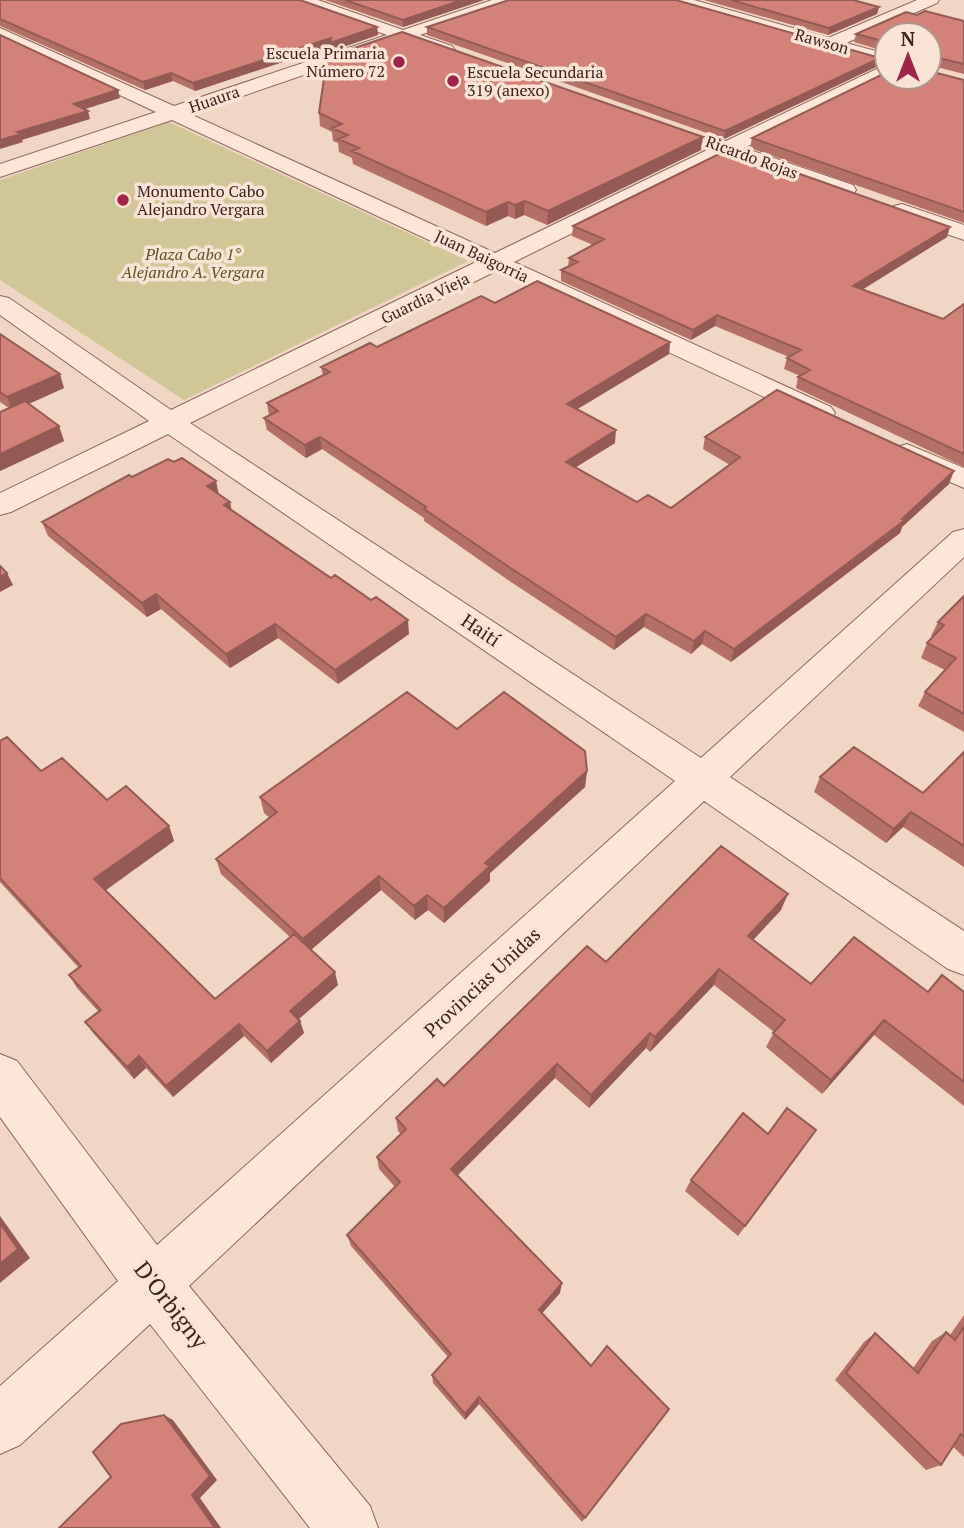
<svg xmlns="http://www.w3.org/2000/svg" width="964" height="1528" font-family="'PT Serif',serif">
	<rect width="100%" height="100%" fill="#f1d6c4"/>
	<path fill="#d0c696" d="M169,122l299,139 -284,139 -184,-120v-100z"/>
	<g fill="none" stroke-linecap="round" stroke-linejoin="round">
		<defs>
			<path id="minor" d="M294,0h24l85,30 89,-30h24l-2,3 -94,32 32,11 3,4 -3,4h-12l-37,-13 -213,73 305,139 214,-104 -5,-5 3,-4 7,-2 12,3 159,-76 -215,-62 -2,-3h26l134,38 89,-38h22l-2,3 -91,40 41,11v23l-143,71 109,37 3,5 -3,5h-16l-109,-39 -214,106 317,145 4,6 -4,6 -10,2 -10,-2 -315,-148 -306,152 511,335 252,-226 11,-3v28l-234,220 234,154v44l-16,-6 -244,-168 -515,485 181,220 8,22h-68l-160,-204 -130,121 -20,9v-68l118,-105 -118,-164v-63l17,7 140,184 518,-464 -507,-347 -157,78 -11,3v-22l149,-72 -149,-106v-19l9,2 162,112 305,-148 -304,-142 -172,57v-13l156,-52 -156,-73v-11l174,78 213,-71 -91,-32z
				M902,204l62,21v15l-70,-24 -3,-5 3,-5z
				M907,444l57,24v20l-67,-29 -5,-6 5,-6z"/>
		</defs>
		<use href="#minor" stroke="#8d6559" stroke-width="2"/>
		<use href="#minor" fill="#fbe6d8" fill-rule="evenodd"/>
	</g>
	<path fill="#b57066" d="M0,0l377,27 1,8 -47,16v-5l-136,45 -22,-10 -28,9 -145,-64z
		M325,0h159l-81,27z
		M704,0h149l26,7 -2,7 -49,21z
		M917,15l47,6v53l-35,-9 -42,-30v17l-33,-10 2,-8z
		M427,27l453,31 -2,8 -154,73 -297,-104z
		M964,80v143l-214,-75 2,-10z
		M319,113l382,37 -154,75 -23,-10 -9,4 -7,-3 -22,10 -133,-62 -1,-6 -13,-6 -1,-9 -5,-2 -1,-9 -12,-6z
		M573,226l374,11 -85,53 81,29 21,-15v163l-168,-79 2,-11 2,-1 -16,-7 3,-11 2,-1 -74,-31 -24,14 -130,-59v-11l7,-3 1,-9 24,-13 -21,-9z
		M495,303l175,39 -1,12 -92,55 38,34 -39,24 61,35 34,6 59,-43 -27,-16 2,-12 244,47 -47,43 -2,6 -169,129 -29,-18 -11,10 -47,-27 -30,23 -106,-70 -84,-59v-3l-102,-69 -16,9 -39,-28 -3,-12 5,-2 -2,-13 56,-27 -2,-9z
		M0,334l64,54 -35,16 30,22 5,15 -64,30v-59l9,-4 -9,-6z
		M132,477l87,18 11,7 1,8 178,124 -71,50 -60,-46 -48,30 -69,-59 -14,8 -99,-81 -6,-14z
		M964,596v136l-46,-26 7,-14 20,-22 -24,-12 6,-15 6,-6 -2,-1 7,-14z
		M457,729l130,42 -2,16 -95,86v8l-46,42 -16,-13 -13,10 -34,-30 -70,60 27,35 -39,34 1,2 4,12 -33,30 -27,-27 -71,61 -27,-29 -12,11 -40,-45 -9,-12 13,-11 -21,-23 -8,-13 10,-7 -79,-86v-141l41,30 128,55 5,15 -69,50 110,108 75,-62 -69,-63 -5,-15 54,-41 -6,-5 -4,-16z
		M964,752v115l-61,-40 -17,16 -72,-51 6,-15 103,16z
		M781,910l-28,30 58,44 117,8h36v114l-90,-71 -52,59 -56,-47 8,-15 -60,-47 -64,67 -4,-4 -57,60 -34,-30 -98,97 103,118 -18,20 43,205 -3,4 -103,-118 -14,16 -32,-37 -1,-8 16,-18 -97,-111 -4,-11 48,-48 -16,-18 -2,-12 24,-23 -3,-3 -2,-13 48,-32 162,-124z
		M816,1130l-78,106 -53,-45 6,-11 77,-46z
		M964,1315v142l-11,-10 -12,18 -15,5 -91,-90 29,-38 11,-9 38,35 19,-27 14,-9 4,3z"/>
	<path fill="#935b53" d="M462,0h22l-81,27v-7z
		M879,7l-2,7 -49,21 1,-7z
		M377,27l1,8 -47,16v-5l-136,45 -2,-8 138,-45z
		M880,58l-2,8 -154,73 1,-8z
		M171,73l2,8 -28,9 -2,-8z
		M118,90l2,8 -44,14 -2,-8z
		M88,111l2,8 -68,21 1,2 -23,7v-9l17,-8z
		M703,137l-2,13 -154,75 1,-14z
		M525,201l-1,14 -9,4v-14z
		M508,202v14l-22,10v-14z
		M950,227l-3,10 -97,60 3,-11z
		M717,315l-2,11 -24,14 2,-10z
		M670,342l-1,12 -103,62 1,-12z
		M60,374l4,14 -52,23 -5,-14z
		M59,426l5,15 -64,30v-17z
		M616,430l-1,13 -50,31 1,-12z
		M320,437l2,12 -16,9 -1,-13z
		M954,471l-5,13 -47,43 -2,6 -169,129 3,-13 168,-130z
		M216,481l3,14 -12,-9z
		M230,502l3,15 -9,-12z
		M7,573l6,12 -13,7v-15z
		M156,594l5,15 -14,8 -5,-14z
		M646,614l-2,13 -30,23 2,-13z
		M408,620l1,14 -71,50 -3,-14z
		M275,624l3,14 -48,30 -4,-14z
		M705,631l-3,13 -11,10 3,-13z
		M587,771l-2,16 -95,86v8l-46,42v-15l41,-45z
		M911,812l-8,15 -17,16 8,-14z
		M169,826l5,15 -73,52 -7,-14z
		M379,876l2,14 -74,63 -4,-14z
		M788,894l-7,16 -39,42 6,-16z
		M427,895l1,15 -13,10 -1,-14z
		M719,969l-5,16 -64,67 5,-15z
		M335,972l3,13 -44,38 -4,-12z
		M884,1020l-10,15 -52,59 9,-14z
		M300,1021l4,12 -33,30 -4,-12z
		M239,1024l5,12 -71,61 -7,-11z
		M650,1033l-4,15 -57,60 2,-13z
		M139,1056l7,12 -12,11 -7,-12z
		M557,1064l-2,14 -103,103 -1,-12z
		M0,1216l30,42 -30,25z
		M562,1283l-2,10 -23,26 2,-9z
		M479,1397v7l-14,16v-6z
		M164,1415l9,5 44,60 -17,18 21,30h-6l-23,-33z"/>
	<path fill="#d28277" stroke="#935b53" stroke-width="2" d="M0,0h300l77,27 -47,16 1,-5 -138,45 -22,-10 -28,9 -143,-63z
		M345,0h117l-59,20z
		M509,0h167l204,58 -155,73 -298,-104z
		M731,0h122l26,7 -50,21z
		M925,11l39,10v43l-34,-8 -1,12v-33h-42v7l-31,-8 50,-22 11,3z
		M402,32l301,105 -155,74 -23,-10 -10,4 -7,-3 -22,10 -134,-61 7,-3 -21,-9 10,-4 -16,-7 10,-4 -23,-11 8,-56z
		M0,35l118,55 -44,14 14,7 -71,21 4,2 -21,6z
		M929,71l35,9v132l-212,-74 135,-66v5h42z
		M729,149l221,78 -97,59 90,33 21,-15v150l-166,-77 12,-7 -23,-12 14,-8 -84,-35 -24,15 -132,-60 17,-8 -9,-4 35,-19 -31,-13z
		M537,281l133,61 -103,62 49,26 -50,32 71,40 11,-7 23,13 69,-51 -35,-20 72,-47 177,81 -52,48 3,1 -171,129 -29,-18 -11,10 -48,-27 -30,23 -107,-70 -85,-58 2,-2 -106,-70 -15,8 -41,-27 14,-7 -11,-8 63,-31 -9,-5 49,-24 7,4 104,-51 14,7z
		M0,334l60,40 -53,23 -7,-5z
		M25,401l34,25 -59,28v-42z
		M182,458l34,23 -9,5 23,16 -6,3 107,73 4,-3 36,25 5,-3 32,23 -73,50 -60,-46 -49,30 -70,-60 -14,9 -100,-81 87,-47 3,2 36,-18 6,3z
		M0,566l7,7 -7,4z
		M964,596v118l-39,-22 31,-34 -29,-15 17,-18 -6,-3z
		M407,692l50,37 47,-37 81,59 2,20 -102,92 5,3 -46,42 -17,-13 -13,11 -35,-30 -76,63 -87,-80 61,-47 -17,-15z
		M7,737l34,34 21,-13 45,42 19,-14 43,40 -75,53 121,120 79,-65 41,38 -45,39 10,10 -33,30 -28,-27 -73,62 -27,-30 -12,11 -42,-45 16,-12 -32,-35 12,-9 -81,-88v-137z
		M854,747l69,46 41,-41v94l-53,-34 -17,17 -74,-52z
		M721,846l67,48 -40,42 63,48 43,-47 74,55 14,-17 22,17v90l-80,-62 -53,60 -58,-47 12,-13 -66,-51 -64,68 -5,-4 -59,62 -34,-31 -106,105 111,114 -23,27 52,56 16,-20 62,63 -84,109 -106,-121 -14,17 -33,-39 19,-21 -104,-119 53,-53 -23,-25 29,-28 -10,-11 41,-39 7,7 143,-140 19,16z
		M787,1108l29,22 -71,96 -54,-46 52,-67 25,21z
		M0,1223l18,26 -18,15z
		M964,1327v110l-3,-3 -20,31 -95,-92 29,-40 43,40 28,-41 9,8z
		M164,1415l46,61 -18,19 23,33h-156l52,-51 -18,-25 28,-28z"/>
	<g fill="#a0244a" stroke="#f8e3d4" stroke-width="2.5">
		<circle cx="399" cy="62" r="7"/>
		<circle cx="453" cy="81" r="7"/>
		<circle cx="123" cy="200" r="7"/>
	</g>
	<g text-anchor="middle" stroke-width="7" stroke-linejoin="round" paint-order="stroke">
		<g font-size="16" fill="#3c231e" stroke="#f8e3d4">
			<text transform="translate(822 41) rotate(16)" y="6">Rawson</text>
			<text transform="translate(214 99) rotate(-19)" y="6">Huaura</text>
			<text transform="translate(752 157) rotate(20)" y="6">Ricardo Rojas</text>
			<text transform="translate(482 256) rotate(25)" y="6">Juan Baigorria</text>
			<text transform="translate(425 298) rotate(-26)" y="6">Guardia Vieja</text>
		</g>
		<g font-size="16" fill="#3c231e" stroke="#f8e3d4" text-anchor="start">
			<text x="385" y="59" text-anchor="end">Escuela Primaria<tspan x="385" dy="18">Número 72</tspan></text>
			<text x="467" y="78">Escuela Secundaria<tspan x="467" dy="18">319 (anexo)</tspan></text>
			<text x="137" y="197">Monumento Cabo<tspan x="137" dy="18">Alejandro Vergara</tspan></text>
		</g>
		<g font-size="16" font-style="italic" fill="#5a5723" stroke="#f8e3d4">
			<text x="193" y="260">Plaza Cabo 1°<tspan x="193" dy="18">Alejandro A. Vergara</tspan></text>
		</g>
		<g font-size="19" fill="#3c231e" stroke="#f8e3d4">
			<text transform="translate(481 630) rotate(34)" y="7">Haití</text>
			<text transform="translate(482 982) rotate(-43)" y="7">Provincias Unidas</text>
		</g>
		<g font-size="23" fill="#3c231e" stroke="#f8e3d4">
			<text transform="translate(171 1305) rotate(52)" y="8">D'Orbigny</text>
		</g>
	</g>
	<g transform="translate(908 56)"><circle r="33" fill="#f8e3d4" stroke="#ad968b" stroke-width="2"/>
	<path d="M0-5L12 26L0 18L-12 26Z" fill="#a0244a"/>
	<text y="-10" font-size="19" font-weight="bold" text-anchor="middle" fill="#3c231e">N</text>
	</g>
</svg>
